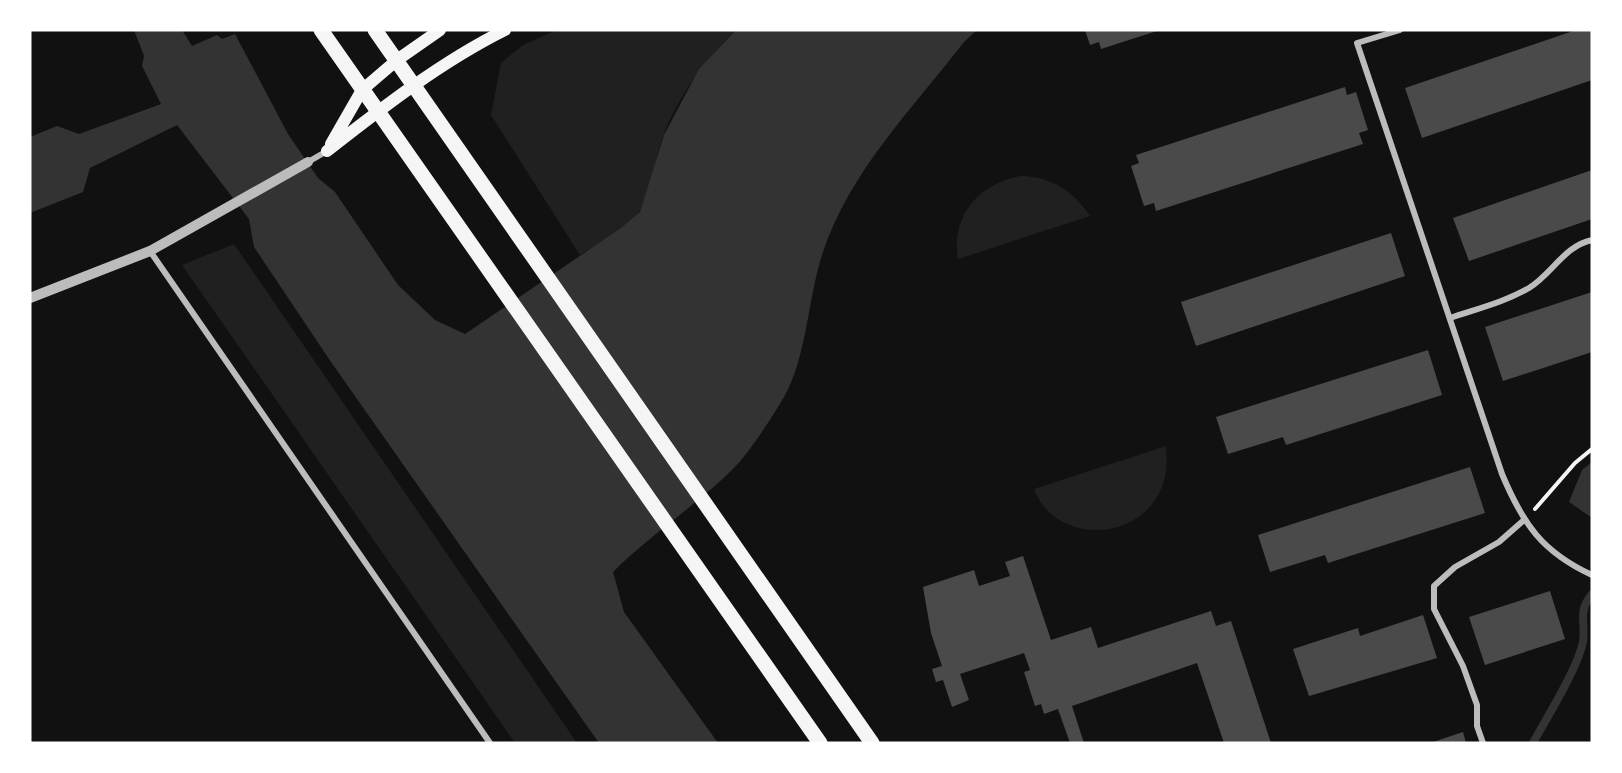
<svg xmlns="http://www.w3.org/2000/svg" width="1622" height="773" font-family="Quicksand,sans-serif">
	<rect width="100%" height="100%" fill="#111"/>
	<path fill="#202020" d="M557,30h179c-31,30 -57,65 -73,106 -8,23 -10,53 -23,75 -10,16 -43,33 -60,44l-89,-140 10,-52 22,-18z
		M1021,176c30,1 52,14 69,40l-132,43c-7,-43 20,-75 63,-83z
		M234,244l343,499h-62l-333,-478z
		M1166,446c1,14 1,28 -4,41 -22,56 -107,58 -128,2z"/>
	<path fill="#333" d="M134,30h48l10,16 25,-11 5,4 13,-5 53,100 30,44 17,14 63,93 37,35 30,14 156,-106 19,-16 24,-77 35,-66 37,-39h241l-13,12c-51,66 -114,129 -141,210 -15,44 -16,105 -39,145 -11,19 -35,56 -50,71 -37,37 -83,66 -121,104l11,40 94,131h-119l-268,-381 -77,-115 -5,-28 -72,-94 -87,43 -7,24 -53,21v-76l27,-11 22,8 82,-30 -19,-38 2,-10z
		M1592,462v56l-23,-16 13,-32z"/>
	<g fill="none" stroke-linecap="round" stroke-linejoin="round">
		<path stroke="#333" stroke-width="8" d="M1533,743c14,-26 44,-73 50,-101 3,-20 -6,-30 9,-48"/>
	</g>
	<path fill="#4a4a4a" d="M1085,30h75l-59,19 -2,-7 -9,3z
		M1576,30h16v50l-170,58 -17,-50z
		M1345,87l2,8 9,-3 12,38 -9,3 4,11 -207,67 -2,-8 -10,3 -13,-40 8,-3 -3,-8z
		M1592,170v49l-123,42 -16,-43z
		M1391,233l14,43 -209,70 -15,-44z
		M1592,292v60l-89,29 -18,-54z
		M1428,350l14,45 -156,50 -3,-8 -55,17 -12,-37z
		M1470,467l15,46 -157,50 -3,-8 -55,17 -12,-37z
		M1023,556l28,84 40,-13 7,21 113,-37 5,15 15,-5 40,122h-47l-27,-80 -125,43 12,37h-14l-12,-34 -14,5 -3,-10 -6,2 -11,-34 6,-2 -6,-17 -64,21 9,26 -17,7 -9,-27 -7,2 -4,-13 10,-3 -11,-33 -8,-46 51,-17 5,16 31,-10 -5,-14z
		M1550,591l15,48 -80,26 -16,-48z
		M1423,615l14,43 -128,38 -16,-47 65,-21 2,8z
		M1463,732l3,11h-36z"/>
	<g fill="none" stroke-linecap="round" stroke-linejoin="round">
		<path stroke="#f5f5f5" stroke-width="4" d="M1535,509l40,-46 17,-14"/>
		<path stroke="#bcbcbc" stroke-width="6" d="M1400,30l-43,13 145,431c21,50 40,78 90,101
			M308,162l19,-11
			M150,251l340,492
			M1450,318c26,-9 55,-16 79,-30 23,-14 35,-42 63,-48
			M1483,743l-6,-17v-21l-14,-39 -29,-57v-23l21,-19 44,-25 25,-22"/>
		<path stroke="#bcbcbc" stroke-width="10" d="M30,298l120,-47 158,-89"/>
		<path stroke="#f5f5f5" stroke-width="12" d="M331,144l31,-54 35,-30 43,-30
			M327,151c56,-44 114,-89 178,-121"/>
		<path stroke="#f5f5f5" stroke-width="15" d="M321,30l499,713
			M375,30l497,713"/>
	</g>
	<rect width="1622" height="773" fill="none" stroke="#ffffff" stroke-width="63"/>
</svg>
